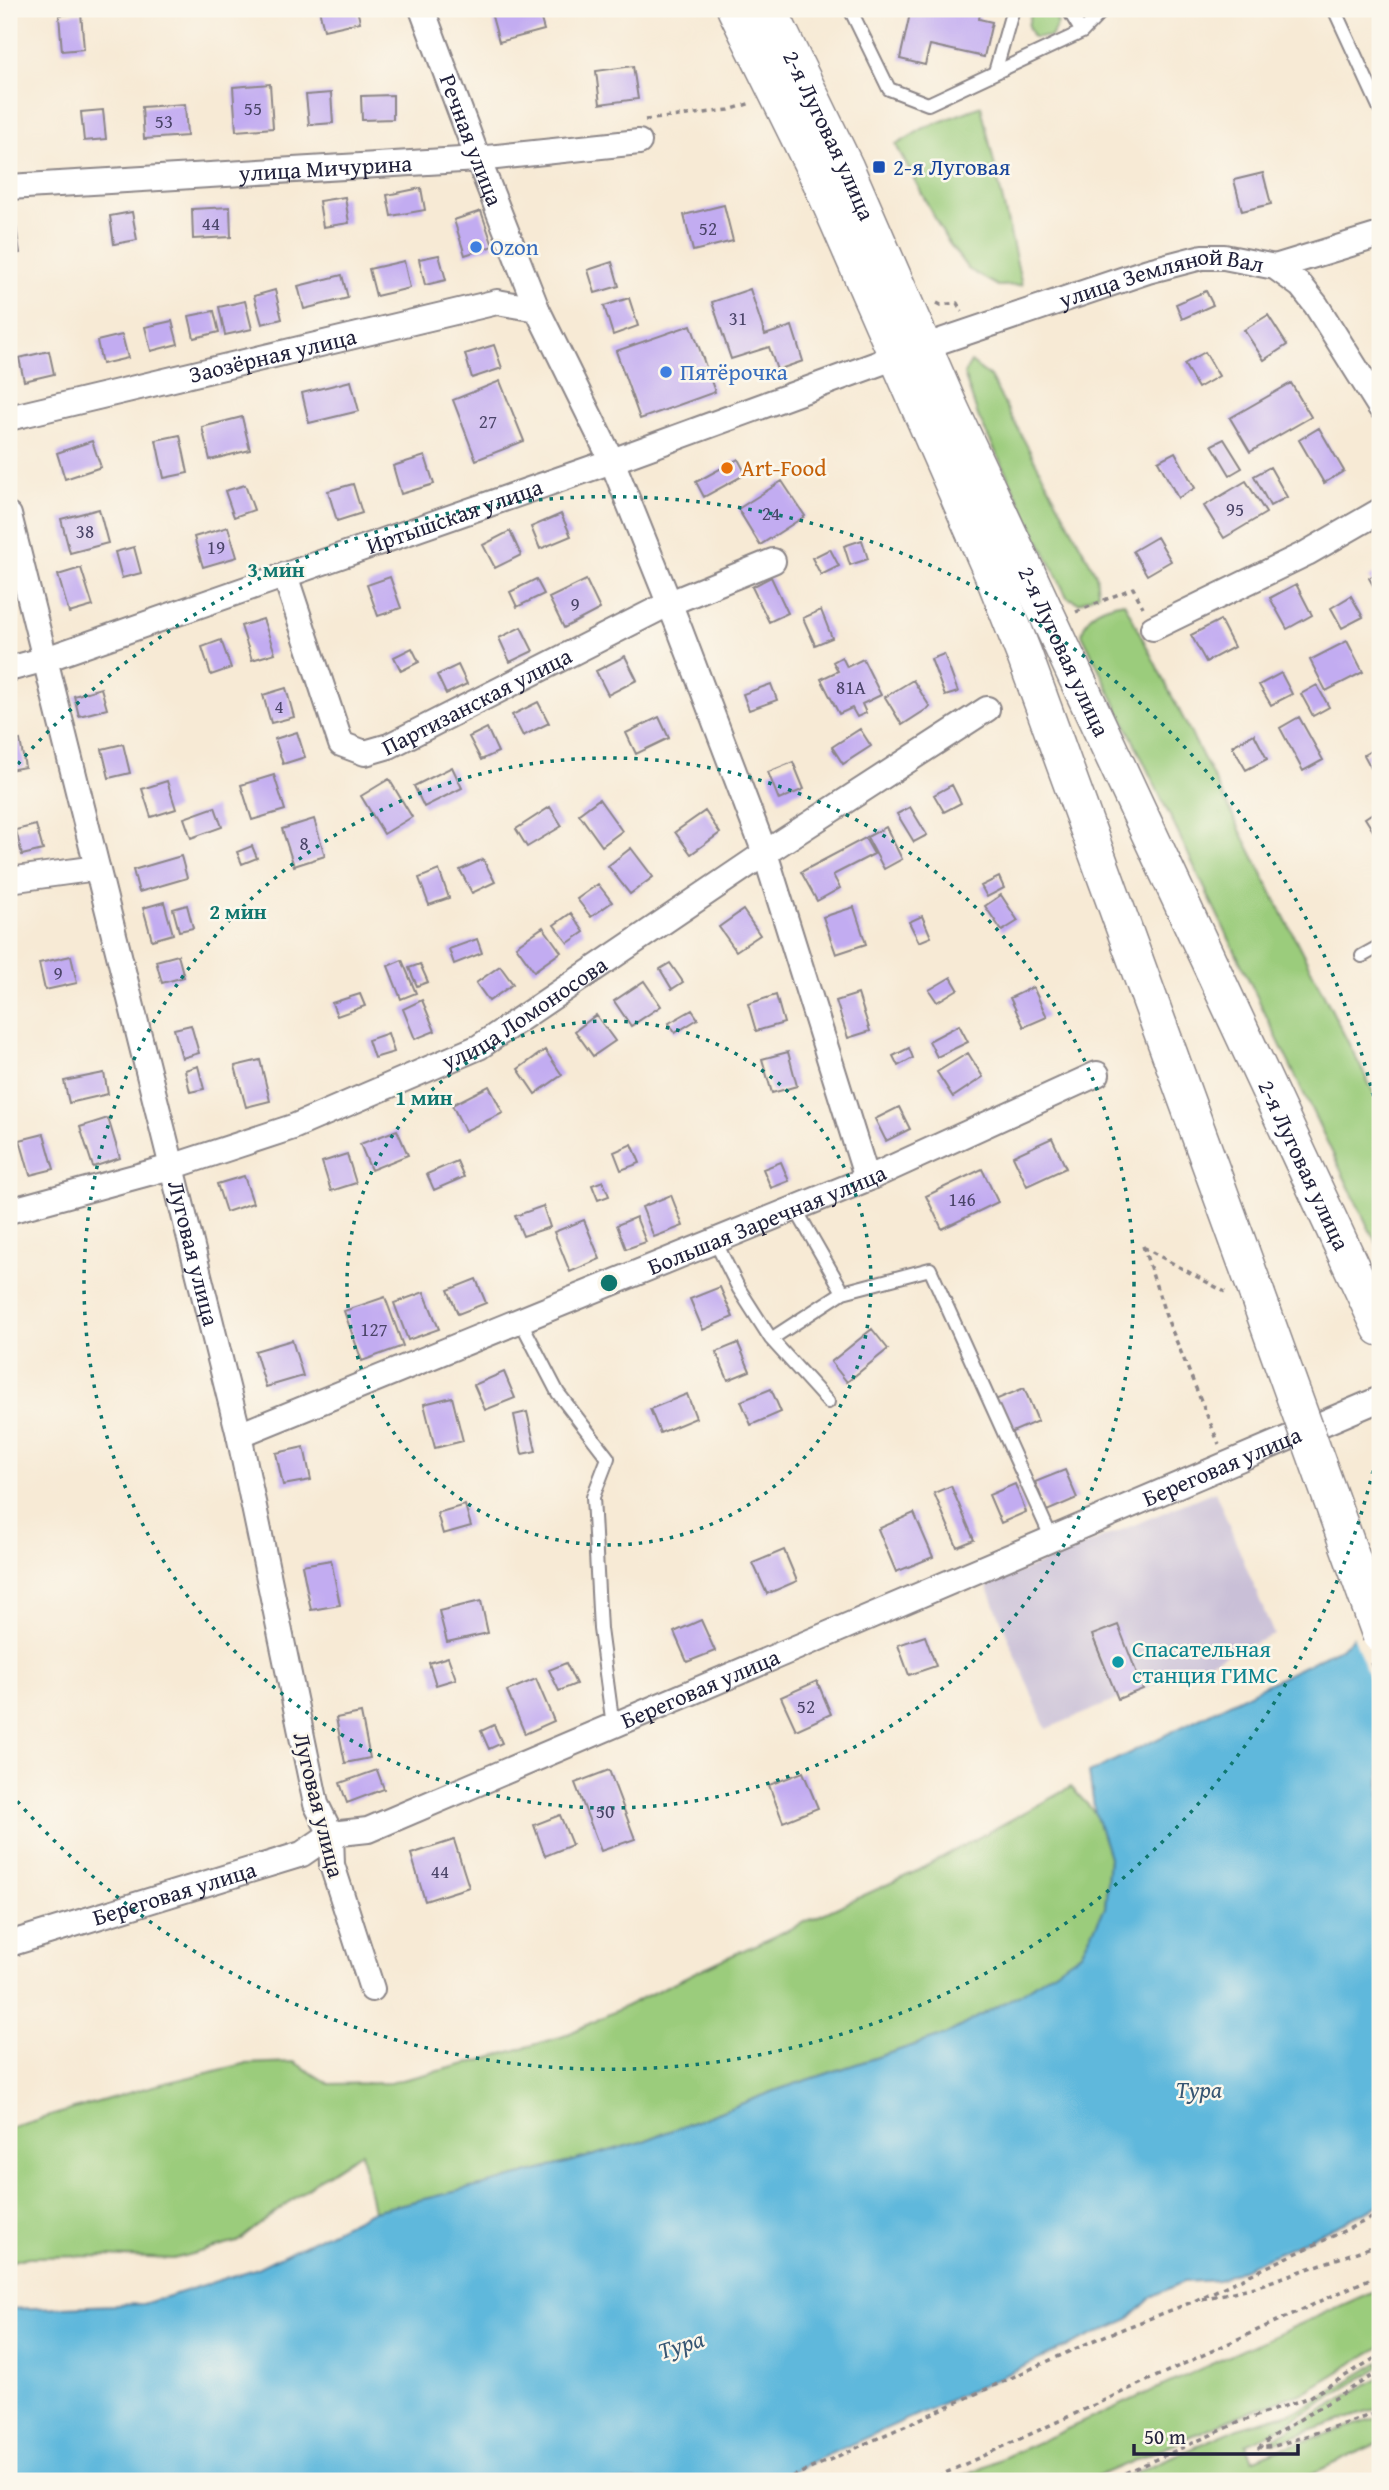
<svg xmlns="http://www.w3.org/2000/svg" width="1389" height="2490" font-family="'Gentium Book Plus',serif">
	<rect width="100%" height="100%" fill="#fbf7ec"/>
	<filter id="ink" filterUnits="userSpaceOnUse"><feTurbulence type="fractalNoise" baseFrequency=".0143" numOctaves="2"/><feDisplacementMap in="SourceGraphic" scale="14" xChannelSelector="R" yChannelSelector="G"/><feConvolveMatrix kernelMatrix="1 2 1 2 8 2 1 2 1" color-interpolation-filters="sRGB"/></filter>
	<filter id="wash" filterUnits="userSpaceOnUse"><feTurbulence type="fractalNoise" baseFrequency=".00686" numOctaves="4" result="noise"/><feDisplacementMap in="SourceGraphic" scale="28" xChannelSelector="R" yChannelSelector="G"/><feGaussianBlur stdDeviation="1.57" result="paint"/><feColorMatrix in="noise" values="0 0 0 0 0 0 0 0 0 0 0 0 0 0 0 0 0 1.4 0 .05"/><feComposite in="paint" operator="in"/></filter>
	<g filter="url(#wash)">
		<rect width="100%" height="100%" fill="#f7ead5"/>
		<path fill="#c9bfd7" d="M1215,1491l59,144 -228,94 -59,-143z"/>
		<path fill="#9bcc7b" stroke="#5e775b" stroke-width="2" d="M1032,9h20l6,14 -7,14h-18l-5,-11z
			M981,106l41,179 -24,1 -30,-17 -22,-30 -50,-94 28,-17z
			M971,362l19,15 106,197 2,19 -19,10 -12,-6 -89,-181 -14,-42z
			M1124,602l256,503v142l-7,-10 -291,-603c5,-23 20,-28 42,-32z
			M1071,1787l24,26 14,44 -4,51 -24,45 -60,41 -76,41 -165,54 -139,53 -140,39 -128,30 -12,-59 -42,27 -82,63 -64,17 -70,-3 -75,1 -19,5v-134l140,-41 95,-23 50,-2 35,22 61,-1 89,-22 85,-25 138,-67 215,-98z
			M1380,2288v59l-72,43 -70,26 -152,65h-134z
			M1380,2362v5l-110,67 -24,10 7,16 24,-10 103,-33v25l-84,39h-180l125,-54 59,-17z
			M1380,2377v31l-107,35 -1,-4z"/>
		<path fill="#5eb8dc" stroke="#406d8c" stroke-width="2" d="M1380,1604v601l-161,75 -36,2 -30,14 -24,23 -359,162h-761v-172l134,-5 112,-35 118,-58 128,-30 140,-39 139,-53 165,-54 75,-41 61,-41 24,-45 4,-51 -14,-44 -6,-40 255,-127 19,-19z"/>
		<path fill="#f7ead5" d="M1380,1600v108l-28,-76z"/>
		<g id="blocks">
			<path fill="#c2acf1" d="M319,9h38l3,13 -36,8z
				M490,9h48l6,21 -45,12z
				M911,9h70l-2,10 13,3 -8,35 -54,-12 -5,20 -25,-6z
				M81,13l3,36 -22,2 -3,-36z
				M633,66l5,33 -38,5 -4,-33z
				M270,84l3,44 -37,3 -3,-44z
				M331,93l2,30 -24,2 -3,-30z
				M393,95v24l-31,1 -1,-24z
				M185,104l2,32 -43,3 -2,-32z
				M103,110l3,29 -22,2 -3,-29z
				M1263,173l8,31 -29,7 -8,-31z
				M421,188l4,22 -34,6 -4,-21z
				M345,197l4,26 -26,4 -4,-26z
				M724,205l9,36 -40,10 -9,-36z
				M230,207l1,30 -38,2 -1,-30z
				M481,211l12,35 -28,9 -11,-35z
				M132,212l5,28 -23,4 -4,-28z
				M15,220l5,33 -11,2v-34z
				M439,255l7,25 -21,5 -6,-26z
				M404,261l6,27 -34,8 -7,-27z
				M612,262l7,24 -24,7 -7,-23z
				M342,275l6,23 -44,11 -6,-23z
				M750,289l15,46 27,-9 11,35 -26,9 -8,-23 -38,12 -19,-57z
				M275,290l7,29 -20,5 -8,-28z
				M1206,291l7,14 -31,14 -6,-15z
				M629,298l9,28 -25,9 -9,-29z
				M245,301l7,28 -27,6 -6,-28z
				M214,311l5,21 -25,6 -5,-22z
				M1268,315l19,30 -23,15 -20,-30z
				M172,321l6,23 -27,7 -6,-24z
				M691,325l24,67 -75,27 -24,-68z
				M122,335l6,23 -26,6 -5,-23z
				M494,345l8,23 -30,10 -7,-24z
				M49,351l5,23 -30,7 -5,-23z
				M1205,352l14,24 -21,12 -14,-24z
				M351,381l8,30 -50,12 -7,-30z
				M500,381l24,60 -48,19 -23,-60z
				M1291,383l20,34 -61,35 -20,-34z
				M242,417l8,33 -40,10 -8,-33z
				M1319,428l25,43 -20,12 -25,-43z
				M180,435l8,38 -24,5 -8,-38z
				M1224,439l18,29 -12,7 -18,-30z
				M92,441l9,26 -36,12 -8,-26z
				M1175,452l20,36 -17,10 -20,-37z
				M425,456l9,28 -33,10 -8,-28z
				M738,459l8,15 -42,23 -8,-15z
				M1270,467l17,30 -17,9 -16,-30z
				M782,481l23,35 -45,29 -22,-36z
				M1246,481l20,32 -42,25 -20,-32z
				M353,484l9,29 -25,8 -9,-30z
				M245,485l9,25 -20,7 -9,-26z
				M99,509l9,34 -38,10 -9,-34z
				M561,514l10,22 -31,13 -9,-22z
				M228,527l9,30 -34,10 -9,-30z
				M510,531l11,24 -26,13 -12,-23z
				M1157,537l14,24 -24,14 -14,-24z
				M862,540l6,19 -18,6 -6,-19z
				M134,547l7,26 -19,5 -7,-26z
				M830,549l9,17 -18,9 -9,-17z
				M81,568l12,38 -24,7 -11,-38z
				M1380,571v27l-11,-20z
				M390,577l11,31 -23,8 -11,-31z
				M771,577l17,36 -19,9 -17,-35z
				M536,579l8,15 -27,13 -7,-15z
				M586,580l14,29 -36,19 -15,-30z
				M1296,584l16,31 -25,14 -17,-31z
				M1351,596l12,21 -21,11 -11,-20z
				M821,610l11,28 -17,7 -12,-27z
				M263,619l12,34 -23,7 -11,-34z
				M1220,620l14,27 -28,15 -15,-27z
				M521,627l12,24 -23,11 -11,-24z
				M221,640l10,28 -20,7 -9,-28z
				M1347,641l16,31 -37,19 -16,-31z
				M412,648l7,14 -18,9 -7,-14z
				M944,654l14,38 -13,4 -14,-37z
				M625,656l12,24 -29,15 -12,-24z
				M842,657l5,10 16,-8 18,36 -19,9 4,9 -9,4 -5,-9 -13,6 -18,-35 17,-8 -5,-9z
				M458,665l9,19 -21,10 -9,-19z
				M1281,673l11,21 -21,11 -12,-20z
				M913,680l17,27 -28,18 -17,-28z
				M771,684l6,16 -28,10 -6,-16z
				M1317,685l12,22 -16,9 -12,-22z
				M101,688l6,21 -28,7 -5,-20z
				M286,688l8,29 -23,6 -8,-28z
				M538,702l11,21 -26,13 -11,-21z
				M659,717l10,21 -33,16 -10,-21z
				M1299,717l24,43 -20,11 -23,-43z
				M487,728l11,24 -17,8 -12,-23z
				M860,729l11,17 -28,18 -11,-17z
				M297,732l8,25 -22,7 -8,-25z
				M1254,734l13,25 -21,11 -14,-24z
				M20,740l5,27 -16,3v-28z
				M123,744l7,29 -21,5 -7,-29z
				M1380,746v17l-9,5 -7,-13z
				M793,762l11,27 -25,11 -11,-28z
				M452,767l10,21 -38,19 -10,-21z
				M274,775l11,35 -33,10 -11,-35z
				M389,779l23,38 -28,17 -23,-38z
				M167,781l9,28 -25,8 -9,-28z
				M952,785l9,18 -17,9 -10,-17z
				M599,799l23,32 -20,15 -23,-32z
				M215,807l7,20 -31,11 -7,-20z
				M550,807l12,19 -35,21 -11,-18z
				M910,807l17,28 -13,7 -17,-28z
				M1380,808v34l-15,-24z
				M705,811l15,22 -29,21 -16,-22z
				M314,819l11,37 -31,10 -12,-37z
				M36,825l7,25 -21,5 -6,-25z
				M886,827l16,32 -18,10 -17,-32z
				M865,838l9,16 -41,21 7,13 -23,13 -16,-29z
				M252,846l5,12 -15,6 -5,-12z
				M631,848l22,29 -23,17 -22,-28z
				M181,856l6,22 -48,14 -6,-22z
				M483,859l12,23 -23,11 -12,-23z
				M439,870l10,28 -20,7 -10,-27z
				M999,877l5,11 -17,9 -6,-11z
				M598,884l14,18 -21,15 -14,-18z
				M1001,895l17,26 -16,10 -17,-25z
				M164,902l9,32 -21,6 -9,-32z
				M187,905l6,23 -14,3 -6,-22z
				M854,907l12,37 -30,10 -13,-37z
				M743,910l17,25 -24,16 -17,-24z
				M571,913l13,19 -16,11 -14,-18z
				M922,916l9,21 -12,5 -10,-20z
				M543,927l18,25 -27,19 -18,-25z
				M477,939l5,14 -28,11 -5,-15z
				M178,955l6,22 -22,6 -6,-22z
				M71,956l6,27 -32,7 -6,-27z
				M402,960l14,33 -15,6 -13,-33z
				M670,963l13,19 -11,7 -12,-20z
				M420,964l8,18 -11,4 -8,-18z
				M500,966l13,18 -24,17 -13,-18z
				M951,977l7,12 -21,13 -8,-12z
				M644,981l17,25 -30,20 -17,-25z
				M1033,987l14,30 -23,10 -14,-29z
				M360,994l5,12 -28,10 -5,-13z
				M858,994l12,37 -22,7 -12,-37z
				M776,995l8,28 -28,8 -8,-27z
				M422,1000l13,31 -20,8 -12,-30z
				M692,1010l6,9 -23,14 -6,-10z
				M596,1015l19,26 -22,15 -18,-25z
				M191,1025l8,28 -17,5 -8,-29z
				M959,1025l9,17 -31,15 -8,-16z
				M388,1033l6,19 -20,6 -6,-18z
				M909,1048l4,10 -15,8 -5,-10z
				M545,1050l17,25 -27,19 -17,-25z
				M788,1052l9,34 -25,7 -10,-34z
				M968,1053l15,24 -30,20 -16,-25z
				M260,1060l10,41 -24,6 -11,-41z
				M198,1066l6,23 -14,3 -5,-22z
				M104,1073l4,21 -39,9 -5,-22z
				M489,1086l14,27 -38,18 -13,-26z
				M899,1107l11,22 -24,12 -11,-22z
				M108,1118l12,40 -27,9 -13,-40z
				M397,1130l11,25 -37,15 -11,-26z
				M44,1134l10,35 -24,6 -10,-35z
				M1052,1138l14,30 -39,18 -14,-30z
				M632,1144l8,19 -19,7 -7,-18z
				M347,1154l9,29 -25,8 -9,-29z
				M457,1161l7,16 -30,13 -7,-16z
				M781,1162l8,19 -18,7 -8,-19z
				M982,1169l16,33 -56,27 -16,-33z
				M244,1176l9,27 -27,9 -9,-28z
				M603,1181l6,15 -11,4 -6,-15z
				M671,1195l12,31 -29,11 -12,-30z
				M543,1206l7,21 -27,9 -8,-20z
				M636,1217l10,25 -20,7 -9,-24z
				M584,1220l16,39 -30,13 -16,-40z
				M476,1279l10,24 -28,11 -10,-24z
				M720,1287l13,30 -30,13 -13,-31z
				M424,1292l15,37 -31,11 -14,-37z
				M385,1297l18,49 -41,15 -18,-50z
				M872,1329l16,20 -41,33 -16,-20z
				M292,1340l11,36 -37,11 -11,-36z
				M738,1343l12,28 -22,9 -12,-28z
				M504,1372l11,26 -30,12 -11,-25z
				M1024,1388l14,33 -28,12 -15,-33z
				M771,1389l10,23 -30,13 -10,-24z
				M687,1394l9,24 -36,15 -10,-24z
				M452,1397l11,44 -28,7 -11,-44z
				M527,1412l9,39 -14,3 -8,-39z
				M304,1447l7,33 -28,5 -7,-32z
				M1065,1470l12,28 -30,13 -12,-29z
				M1015,1484l11,28 -25,11 -12,-28z
				M951,1486l23,54 -17,7 -23,-54z
				M465,1505l6,21 -28,8 -6,-21z
				M914,1513l19,44 -37,15 -18,-43z
				M784,1550l13,31 -30,13 -14,-31z
				M331,1560l9,45 -29,5 -9,-45z
				M481,1601l7,32 -41,9 -8,-31z
				M701,1620l14,31 -28,11 -13,-30z
				M1118,1625l25,64 -25,10 -26,-64z
				M925,1636l11,30 -27,9 -11,-30z
				M448,1657l8,22 -20,6 -7,-22z
				M566,1663l10,21 -17,7 -10,-21z
				M536,1679l18,42 -29,13 -18,-43z
				M817,1681l14,33 -35,16 -15,-33z
				M361,1713l9,45 -25,5 -9,-45z
				M494,1725l8,18 -13,6 -8,-18z
				M377,1770l7,19 -37,14 -7,-20z
				M609,1770l26,69 -34,12 -26,-68z
				M803,1772l15,36 -35,14 -14,-37z
				M560,1815l12,30 -27,11 -11,-31z
				M454,1840l15,47 -44,14 -14,-47z"/>
		</g>
	</g>
	<g filter="url(#ink)">
		<use href="#blocks" fill-opacity="0" stroke="#8c8688" stroke-width="2"/>
		<g fill="none" stroke-linecap="round" stroke-linejoin="round">
			<defs>
				<path id="lane" d="M850,9l39,80 39,15 154,-72 22,-23
					M1068,9l14,23
					M1334,9l46,100
					M995,72l18,-63
					M1362,956l18,-10
					M795,1208l48,84
					M715,1241l24,48 32,50 57,63
					M520,1320l38,73 50,65 -15,39 7,132 13,97
					M771,1339l72,-47 87,-23 122,270"/>
				<g id="street">
					<path id="s1" d="M422,9l56,150 59,150 75,152 68,169 85,223 102,326"/>
					<path id="s2" d="M9,187l469,-28 161,-17"/>
					<path d="M1275,267l105,-32"/>
					<path id="s3" d="M923,347l225,-76 54,-14h22l51,10 26,19 15,19 64,102"/>
					<path id="s4" d="M9,418l488,-116 40,7"/>
					<path id="s5" d="M9,515l230,920 77,369 15,30 1,31 40,124"/>
					<path id="s6" d="M285,575l56,169 24,9 24,-7 281,-143 103,-42"/>
					<path d="M1153,628l154,-75 73,-42"/>
					<path id="s7" d="M9,669l37,-10 566,-198 284,-104"/>
					<path d="M9,880l88,-12"/>
					<path id="s8" d="M9,1211l162,-44 122,-40 186,-80 286,-194 222,-144"/>
					<path id="s9" d="M239,1435l628,-256 230,-105"/>
					<path id="s10" d="M9,1944l293,-90 29,-20 37,-4 1012,-431"/>
				</g>
				<g id="secondary">
					<path d="M735,9l84,170 176,402 29,73 233,640"/>
					<path id="s11" d="M769,9l77,159 105,241 429,919"/>
				</g>
			</defs>
			<use href="#lane" stroke="#8c8688" stroke-width="16"/>
			<use href="#street" stroke="#8c8688" stroke-width="28"/>
			<use href="#secondary" stroke="#8c8688" stroke-width="38"/>
			<path stroke="#8c8688" stroke-width="3.5" stroke-dasharray="5 5" stroke-linecap="butt" d="M645,120l84,-10 22,-7
				M937,303l4,2 16,-2 5,9
				M1076,612l57,-24 10,19
				M1143,1246l23,70 53,128
				M1143,1247l82,45
				M1202,2299l53,-12 125,-43
				M1380,2371l-109,66 -12,11 16,-2 105,-34
				M783,2481l314,-142 95,-37 188,-88
				M928,2481l452,-207
				M1107,2481l133,-59 70,-25 70,-42"/>
			<use href="#lane" stroke="#fff" stroke-width="12"/>
			<use href="#street" stroke="#fff" stroke-width="24"/>
			<use href="#secondary" stroke="#fff" stroke-width="35"/>
			<defs>
				<path id="secondary-bridge" d="M1257,1294l123,341"/>
			</defs>
			<use href="#secondary-bridge" stroke="#8c8688" stroke-width="38" stroke-linecap="butt"/>
			<path stroke="#8c8688" stroke-width="3.5" stroke-dasharray="5 5" stroke-linecap="butt" d="M1371,1663l9,24"/>
			<use href="#secondary-bridge" stroke="#fff" stroke-width="35"/>
		</g>
	</g>
	<g fill="none" stroke="#0f766e" stroke-width="3.5" stroke-dasharray="3.5 7">
		<circle cx="609" cy="1283" r="262"/>
		<circle cx="609" cy="1283" r="525"/>
		<path d="M1380 1440A787 787 0 0 1 11 1794M11 772A787 787 0 0 1 1380 1126"/>
	</g>
	<rect fill="#1a4fb4" stroke="#fbf7ec" stroke-width="2.5" x="872" y="160" width="14" height="14" rx="3.5"/>
	<g fill="#3f7fe0" stroke="#fbf7ec" stroke-width="2.5">
		<circle cx="476" cy="247" r="7"/>
		<circle cx="666" cy="372" r="7"/>
	</g>
	<circle fill="#e8710a" stroke="#fbf7ec" stroke-width="2.5" cx="727" cy="468" r="7"/>
	<circle fill="#0f9aa8" stroke="#fbf7ec" stroke-width="2.5" cx="1118" cy="1662" r="7"/>
	<g text-anchor="middle" stroke-width="5" stroke-linejoin="round" paint-order="stroke">
		<g font-size="19" fill="#4a4468">
			<text x="253" y="115">55</text>
			<text x="164" y="128">53</text>
			<text x="211" y="230">44</text>
			<text x="708" y="235">52</text>
			<text x="738" y="325">31</text>
			<text x="488" y="428">27</text>
			<text x="1235" y="516">95</text>
			<text x="771" y="520">24</text>
			<text x="85" y="538">38</text>
			<text x="216" y="554">19</text>
			<text x="575" y="611">9</text>
			<text x="851" y="694">81А</text>
			<text x="279" y="713">4</text>
			<text x="304" y="850">8</text>
			<text x="58" y="980">9</text>
			<text x="962" y="1206">146</text>
			<text x="374" y="1336">127</text>
			<text x="806" y="1713">52</text>
			<text x="605" y="1818">50</text>
			<text x="440" y="1878">44</text>
		</g>
		<g font-size="23" fill="#22223b" stroke="#fbf7ec">
			<text dy="8" stroke="none"><textPath href="#s11" startOffset="140">2-я Луговая улица</textPath></text>
			<text dy="8" stroke="none"><textPath href="#s1" startOffset="140">Речная улица</textPath></text>
			<text dy="8" stroke="none"><textPath href="#s2" startOffset="317">улица Мичурина</textPath></text>
			<text dy="8" stroke="none"><textPath href="#s3" startOffset="250">улица Земляной Вал</textPath></text>
			<text dy="8" stroke="none"><textPath href="#s4" startOffset="271">Заозёрная улица</textPath></text>
			<text dy="8" stroke="none"><textPath href="#s7" startOffset="471">Иртышская улица</textPath></text>
			<text dy="8" stroke="none"><textPath href="#s11" startOffset="707">2-я Луговая улица</textPath></text>
			<text dy="8" stroke="none"><textPath href="#s6" startOffset="327">Партизанская улица</textPath></text>
			<text dy="8" stroke="none"><textPath href="#s8" startOffset="555">улица Ломоносова</textPath></text>
			<text dy="8" stroke="none"><textPath href="#s11" startOffset="1274">2-я Луговая улица</textPath></text>
			<text dy="8" stroke="none"><textPath href="#s9" startOffset="570">Большая Заречная улица</textPath></text>
			<text dy="8" stroke="none"><textPath href="#s5" startOffset="761">Луговая улица</textPath></text>
			<text dy="8" stroke="none"><textPath href="#s10" startOffset="1307">Береговая улица</textPath></text>
			<text dy="8" stroke="none"><textPath href="#s10" startOffset="740">Береговая улица</textPath></text>
			<text transform="translate(319 1805) rotate(76)" y="8">Луговая улица</text>
			<text dy="8" stroke="none"><textPath href="#s10" startOffset="173">Береговая улица</textPath></text>
		</g>
		<g font-size="23" fill="#164399" stroke="#fbf7ec" text-anchor="start">
			<text x="893" y="175">2-я Луговая</text>
		</g>
		<g font-size="23" fill="#366cbe" stroke="#fbf7ec" text-anchor="start">
			<text x="490" y="255">Ozon</text>
			<text x="680" y="380">Пятёрочка</text>
		</g>
		<g font-size="23" fill="#c56008" stroke="#fbf7ec" text-anchor="start">
			<text x="741" y="476">Art-Food</text>
		</g>
		<g font-size="23" fill="#0d838f" stroke="#fbf7ec" text-anchor="start">
			<text x="1132" y="1657">Спасательная<tspan x="1132" dy="26">станция ГИМС</tspan></text>
		</g>
		<g font-size="24" font-style="italic" fill="#375673" stroke="#fbf7ec">
			<text x="1199" y="2098">Тура</text>
			<text transform="translate(681 2345) rotate(-17)" y="8">Тура</text>
		</g>
	</g>
	<circle cx="609" cy="1283" r="10" fill="#0f766e" stroke="#fbf7ec" stroke-width="3.5"/>
	<g font-size="21" text-anchor="middle" font-weight="bold" fill="#0f766e" stroke="#fbf7ec" stroke-width="5" stroke-linejoin="round" paint-order="stroke">
		<text x="276" y="577">3 мин</text>
		<text x="238" y="919">2 мин</text>
		<text x="424" y="1105">1 мин</text>
	</g>
	<rect width="1389" height="2490" fill="none" stroke="#fbf7ec" stroke-width="35"/>
	<path d="M1134 2444v10h164v-10" fill="none" stroke="#22223b" stroke-width="3.5"/>
	<text x="1144" y="2444" font-size="21" fill="#22223b" stroke="#fbf7ec" stroke-width="5" paint-order="stroke">50 m</text>
</svg>
